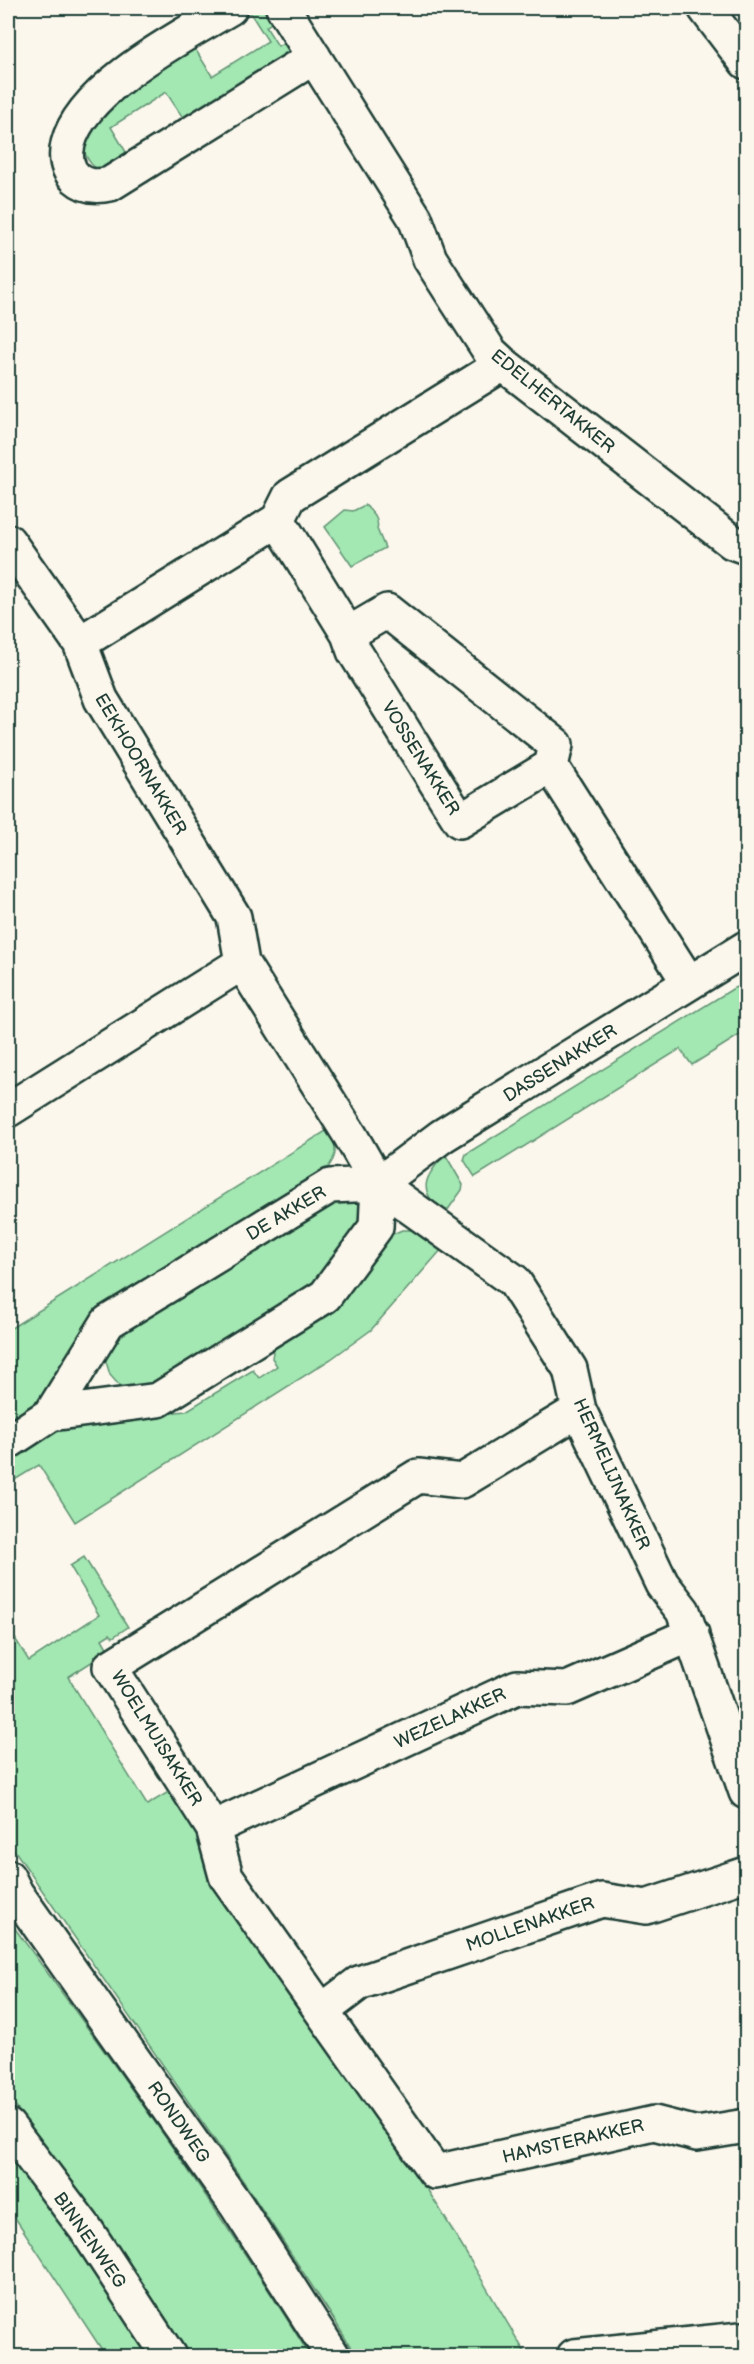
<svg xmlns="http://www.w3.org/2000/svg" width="754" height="2364" font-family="'Balsamiq Sans',sans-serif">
	<rect width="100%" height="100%" fill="#fbf7ec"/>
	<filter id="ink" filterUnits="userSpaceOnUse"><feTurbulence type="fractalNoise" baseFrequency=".0167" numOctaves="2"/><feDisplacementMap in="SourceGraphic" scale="12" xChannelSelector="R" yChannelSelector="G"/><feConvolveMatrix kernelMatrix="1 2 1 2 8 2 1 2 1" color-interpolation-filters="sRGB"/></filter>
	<g filter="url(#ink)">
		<path fill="#a3e7b2" stroke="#619273" stroke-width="1.5" d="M255,8h12l8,12 -9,7 12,19 9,-6 8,13 -110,68 -19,-29 -55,35 18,30c-6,4 -15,12 -22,13 -13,3 -21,-12 -24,-22 18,-50 68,-75 111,-101l18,29 56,-35 -19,-30z
			M365,505c7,7 15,14 12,24l8,19 -33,18 -27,-39 20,-17 8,1z
			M746,985v46l-54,34 -12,-16 -205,128 -11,-17 2,-6 268,-166z
			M329,1129c11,23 7,31 -10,49l-218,136 -51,79 -42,29v-92z
			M445,1154l18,31 -1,5 -15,21 -4,1c-27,-23 -18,-34 2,-58z
			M350,1197l10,7 4,11 -39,64 -169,110h-30l-9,-6 -7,-8 -6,-20 6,-19 197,-127z
			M402,1230h14l27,18 -72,82 -40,29 -256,163 -36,-57 -31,19v-21l56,-36 21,-6 101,-10 67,-41 6,8 18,-12 -5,-8 2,-13 114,-109z
			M84,1557l44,70 -15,10 -3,-3 -8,5 7,12 -41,26 79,128 23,-14 5,2 266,418 86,145h-171l-23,-38 -83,-127 -242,-350v-214l21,34 70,-46 -29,-49z
			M8,1919c105,143 209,286 302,437h-123l-74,-111 -105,-149z
			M8,2138l150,218h-52l-98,-149z"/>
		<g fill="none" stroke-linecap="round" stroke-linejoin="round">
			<defs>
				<path id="street" d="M230,8c-47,28 -148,79 -162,136 -3,13 -2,24 8,34 10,9 21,9 34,6l204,-127
					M283,8l132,210 15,41 60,93 13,12 229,178 14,5
					M705,8l41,54
					M278,520l70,114
					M8,541l72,102 21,56 133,218 8,46 108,172 28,49 136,97 56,88 9,41 83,174 21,27 63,181
					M80,643l198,-123 12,-24 213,-132
					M551,766l-91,55 -106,-170 -6,-17 39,-23 169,134 -5,21 138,217
					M8,1110l234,-147
					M378,1184l64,-48 304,-188
					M579,1410l-117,71 -44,-5 -308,191 103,161 13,48 209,296 219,-49 43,11 49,-8
					M51,1414l107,-14 167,-104 51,-69 2,-43
					M8,1442l43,-28 57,-92 222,-136 48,-2
					M213,1828l304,-141 50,2 125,-55
					M322,2011l37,-28 243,-83 44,7 100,-33
					M8,2126l77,102 84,128
					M574,2356l167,-17 5,2"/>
				<path id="secondary" d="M8,1877l8,16 221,313 96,150"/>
			</defs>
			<use href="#street" stroke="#1f3d34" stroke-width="38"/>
			<use href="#secondary" stroke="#1f3d34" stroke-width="38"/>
			<use href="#street" stroke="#fbf7ec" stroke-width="33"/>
			<use href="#secondary" stroke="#fbf7ec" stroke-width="33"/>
		</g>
	</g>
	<g text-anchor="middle" stroke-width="5" stroke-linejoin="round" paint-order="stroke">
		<g font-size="18" fill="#1f3d34" stroke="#fbf7ec">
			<text transform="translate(553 401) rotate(39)" y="6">EDELHERTAKKER</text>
			<text transform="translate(421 758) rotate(58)" y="6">VOSSENAKKER</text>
			<text transform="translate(141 764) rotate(59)" y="6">EEKHOORNAKKER</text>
			<text transform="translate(560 1063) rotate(-32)" y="6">DASSENAKKER</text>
			<text transform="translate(286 1213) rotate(-31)" y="6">DE AKKER</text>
			<text transform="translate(612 1474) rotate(66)" y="6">HERMELIJNAKKER</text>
			<text transform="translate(450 1718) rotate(-25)" y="6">WEZELAKKER</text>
			<text transform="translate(157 1738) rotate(58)" y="6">WOELMUISAKKER</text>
			<text transform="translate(530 1924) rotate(-19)" y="6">MOLLENAKKER</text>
			<text transform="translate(179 2122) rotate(55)" y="6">RONDWEG</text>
			<text transform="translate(573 2141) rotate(-13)" y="6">HAMSTERAKKER</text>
			<text transform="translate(90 2240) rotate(55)" y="6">BINNENWEG</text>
		</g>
	</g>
	<rect width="754" height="2364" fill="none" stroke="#fbf7ec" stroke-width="30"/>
	<rect x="15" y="15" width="724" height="2334" fill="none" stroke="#1f3d34" stroke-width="2" filter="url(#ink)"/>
</svg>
